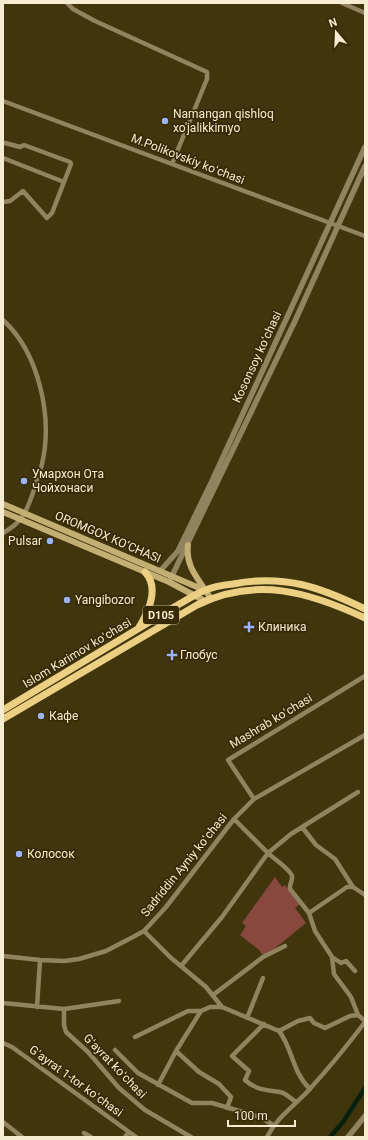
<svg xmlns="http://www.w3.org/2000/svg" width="368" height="1140" font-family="Roboto,sans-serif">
	<rect width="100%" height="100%" fill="#41350e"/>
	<path fill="#89483e" d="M275,877l7,10 3,-2 15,19 -5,4 11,15 -32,26 -11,6 -5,-6 -18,-14 6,-9 -4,-3z"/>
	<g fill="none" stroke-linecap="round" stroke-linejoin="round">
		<path stroke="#08210f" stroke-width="4.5" d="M330,1137l13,-15 22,-34"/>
		<path stroke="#90835f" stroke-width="4.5" d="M67,3l6,6 22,12 112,51v7l-35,85
			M342,3l23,10
			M3,101l362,135
			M5,143l15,4 4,-2 46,17 1,2 -7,18
			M3,158l61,24 -12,31 -5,5 -24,-27 -13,10 -7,1
			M3,320c36,33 50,97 39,144 -2,8 -5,15 -7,23 -8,22 -10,34 -32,46
			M358,792l-67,42 -23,19c5,5 23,17 24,23 1,5 -3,8 -2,13l19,24 6,18 17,26 2,17 17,23 7,18 7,6
			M254,799l-26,-39 137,-84
			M302,827l14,18 19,14 18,28 12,8
			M309,913l38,-26h6
			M144,931l26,26 36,30 16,20
			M3,956l37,4 24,1 15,-2 27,-8 27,-14 11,-6 22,-24 68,-88 20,-20 111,-64
			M332,957l9,6 5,-2 9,10
			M181,966l41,-49 46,-64 -34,-34
			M213,995l50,-38 22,-11
			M3,1003l61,6 55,-8
			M37,1007l3,-47
			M64,1009v16l2,7 22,20 31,36 26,22 46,27
			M201,1011l9,-4h12l57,24c14,18 13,41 31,58
			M247,1018l16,-40
			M264,1024l-32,32 17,15 -4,9c11,10 21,10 35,12 6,1 11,7 16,10
			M279,1031l19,-10 12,-3 4,5 11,5 25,-12 8,-1
			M135,1037l53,-26h13
			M3,1043l9,4 124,90
			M115,1050l23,23 54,30h20l48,14 13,8
			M176,1051l23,21 20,12 12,13 -4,11
			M158,1085l18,-34 25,-40
			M3,1122l19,15
			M84,1133l7,4
			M125,1137l4,-5
			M267,1137c10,-20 26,-30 41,-46 20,-22 39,-45 57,-69"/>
		<path stroke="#90835f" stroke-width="5.5" d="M160,571l18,-20 34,-70 153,-334
			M170,580l125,-259 70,-155
			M348,1137l17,-21"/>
		<path stroke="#c3ae74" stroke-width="6" d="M3,504l201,86
			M3,512l166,70 36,19
			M188,545c-3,23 12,35 23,54"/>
		<path stroke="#ebcf83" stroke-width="7" d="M138,629c10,-16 22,-41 7,-57
			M3,710l173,-104c9,-5 18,-11 27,-15 9,-4 20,-6 30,-7 51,-10 87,3 132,25
			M3,719l194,-114c59,-29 112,-13 168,13"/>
	</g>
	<g fill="#9db4fd" stroke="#372a03" stroke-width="1.5">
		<circle cx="165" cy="121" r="4"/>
		<circle cx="24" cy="481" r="4"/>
		<circle cx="50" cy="541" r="4"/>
		<circle cx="67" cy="600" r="4"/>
		<path d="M247 621h4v4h4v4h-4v4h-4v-4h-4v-4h4z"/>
		<path d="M170 649h4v4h4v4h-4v4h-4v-4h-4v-4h4z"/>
		<circle cx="41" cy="716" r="4"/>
		<circle cx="19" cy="854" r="4"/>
	</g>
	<g text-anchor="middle" stroke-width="3.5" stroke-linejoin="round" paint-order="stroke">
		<rect fill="#372a03" stroke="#bdb294" stroke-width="1" x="143" y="606" width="36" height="18" rx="3"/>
		<g font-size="11" font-weight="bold" fill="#f6ecd2">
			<text x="161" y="619">D105</text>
		</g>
		<g font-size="12" fill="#f6ecd2" stroke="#372a03" text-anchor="start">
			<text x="173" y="118">Namangan qishloq<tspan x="173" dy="14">xo'jalikkimyo</tspan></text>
			<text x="32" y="478">Умархон Ота<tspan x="32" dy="14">Чойхонаси</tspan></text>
			<text x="42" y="545" text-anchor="end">Pulsar</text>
			<text x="75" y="604">Yangibozor</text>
			<text x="258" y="631">Клиника</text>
			<text x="180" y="659">Глобус</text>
			<text x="49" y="720">Кафе</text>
			<text x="27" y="858">Колосок</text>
		</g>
		<g font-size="12" fill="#f6ecd2" stroke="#372a03">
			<text transform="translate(188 159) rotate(21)" y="4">M.Polikovskiy koʻchasi</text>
			<text transform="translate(257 357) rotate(-65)" y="4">Kosonsoy koʻchasi</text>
			<text transform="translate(108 537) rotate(23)" y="4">OROMGOX KO‘CHASI</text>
			<text transform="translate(77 653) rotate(-31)" y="4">Islom Karimov koʻchasi</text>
			<text transform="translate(271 721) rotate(-31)" y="4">Mashrab koʻchasi</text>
			<text transform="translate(184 865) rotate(-51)" y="4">Sadriddin Ayniy koʻchasi</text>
			<text transform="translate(115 1066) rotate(46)" y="4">Gʻayrat koʻchasi</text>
			<text transform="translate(76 1081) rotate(36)" y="4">Gʻayrat 1-tor koʻchasi</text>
		</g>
	</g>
	<rect width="368" height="1140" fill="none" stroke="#f6ecd2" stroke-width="8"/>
	<g transform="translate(336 32) rotate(341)" stroke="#372a03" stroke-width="3" paint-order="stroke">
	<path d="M0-3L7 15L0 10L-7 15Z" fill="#f6ecd2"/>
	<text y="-6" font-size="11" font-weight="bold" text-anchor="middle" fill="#f6ecd2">N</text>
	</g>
	<path d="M228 1120v6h67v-6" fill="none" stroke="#f6ecd2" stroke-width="2"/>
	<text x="234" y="1120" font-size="12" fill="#f6ecd2" stroke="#372a03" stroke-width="3" paint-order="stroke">100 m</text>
</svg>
